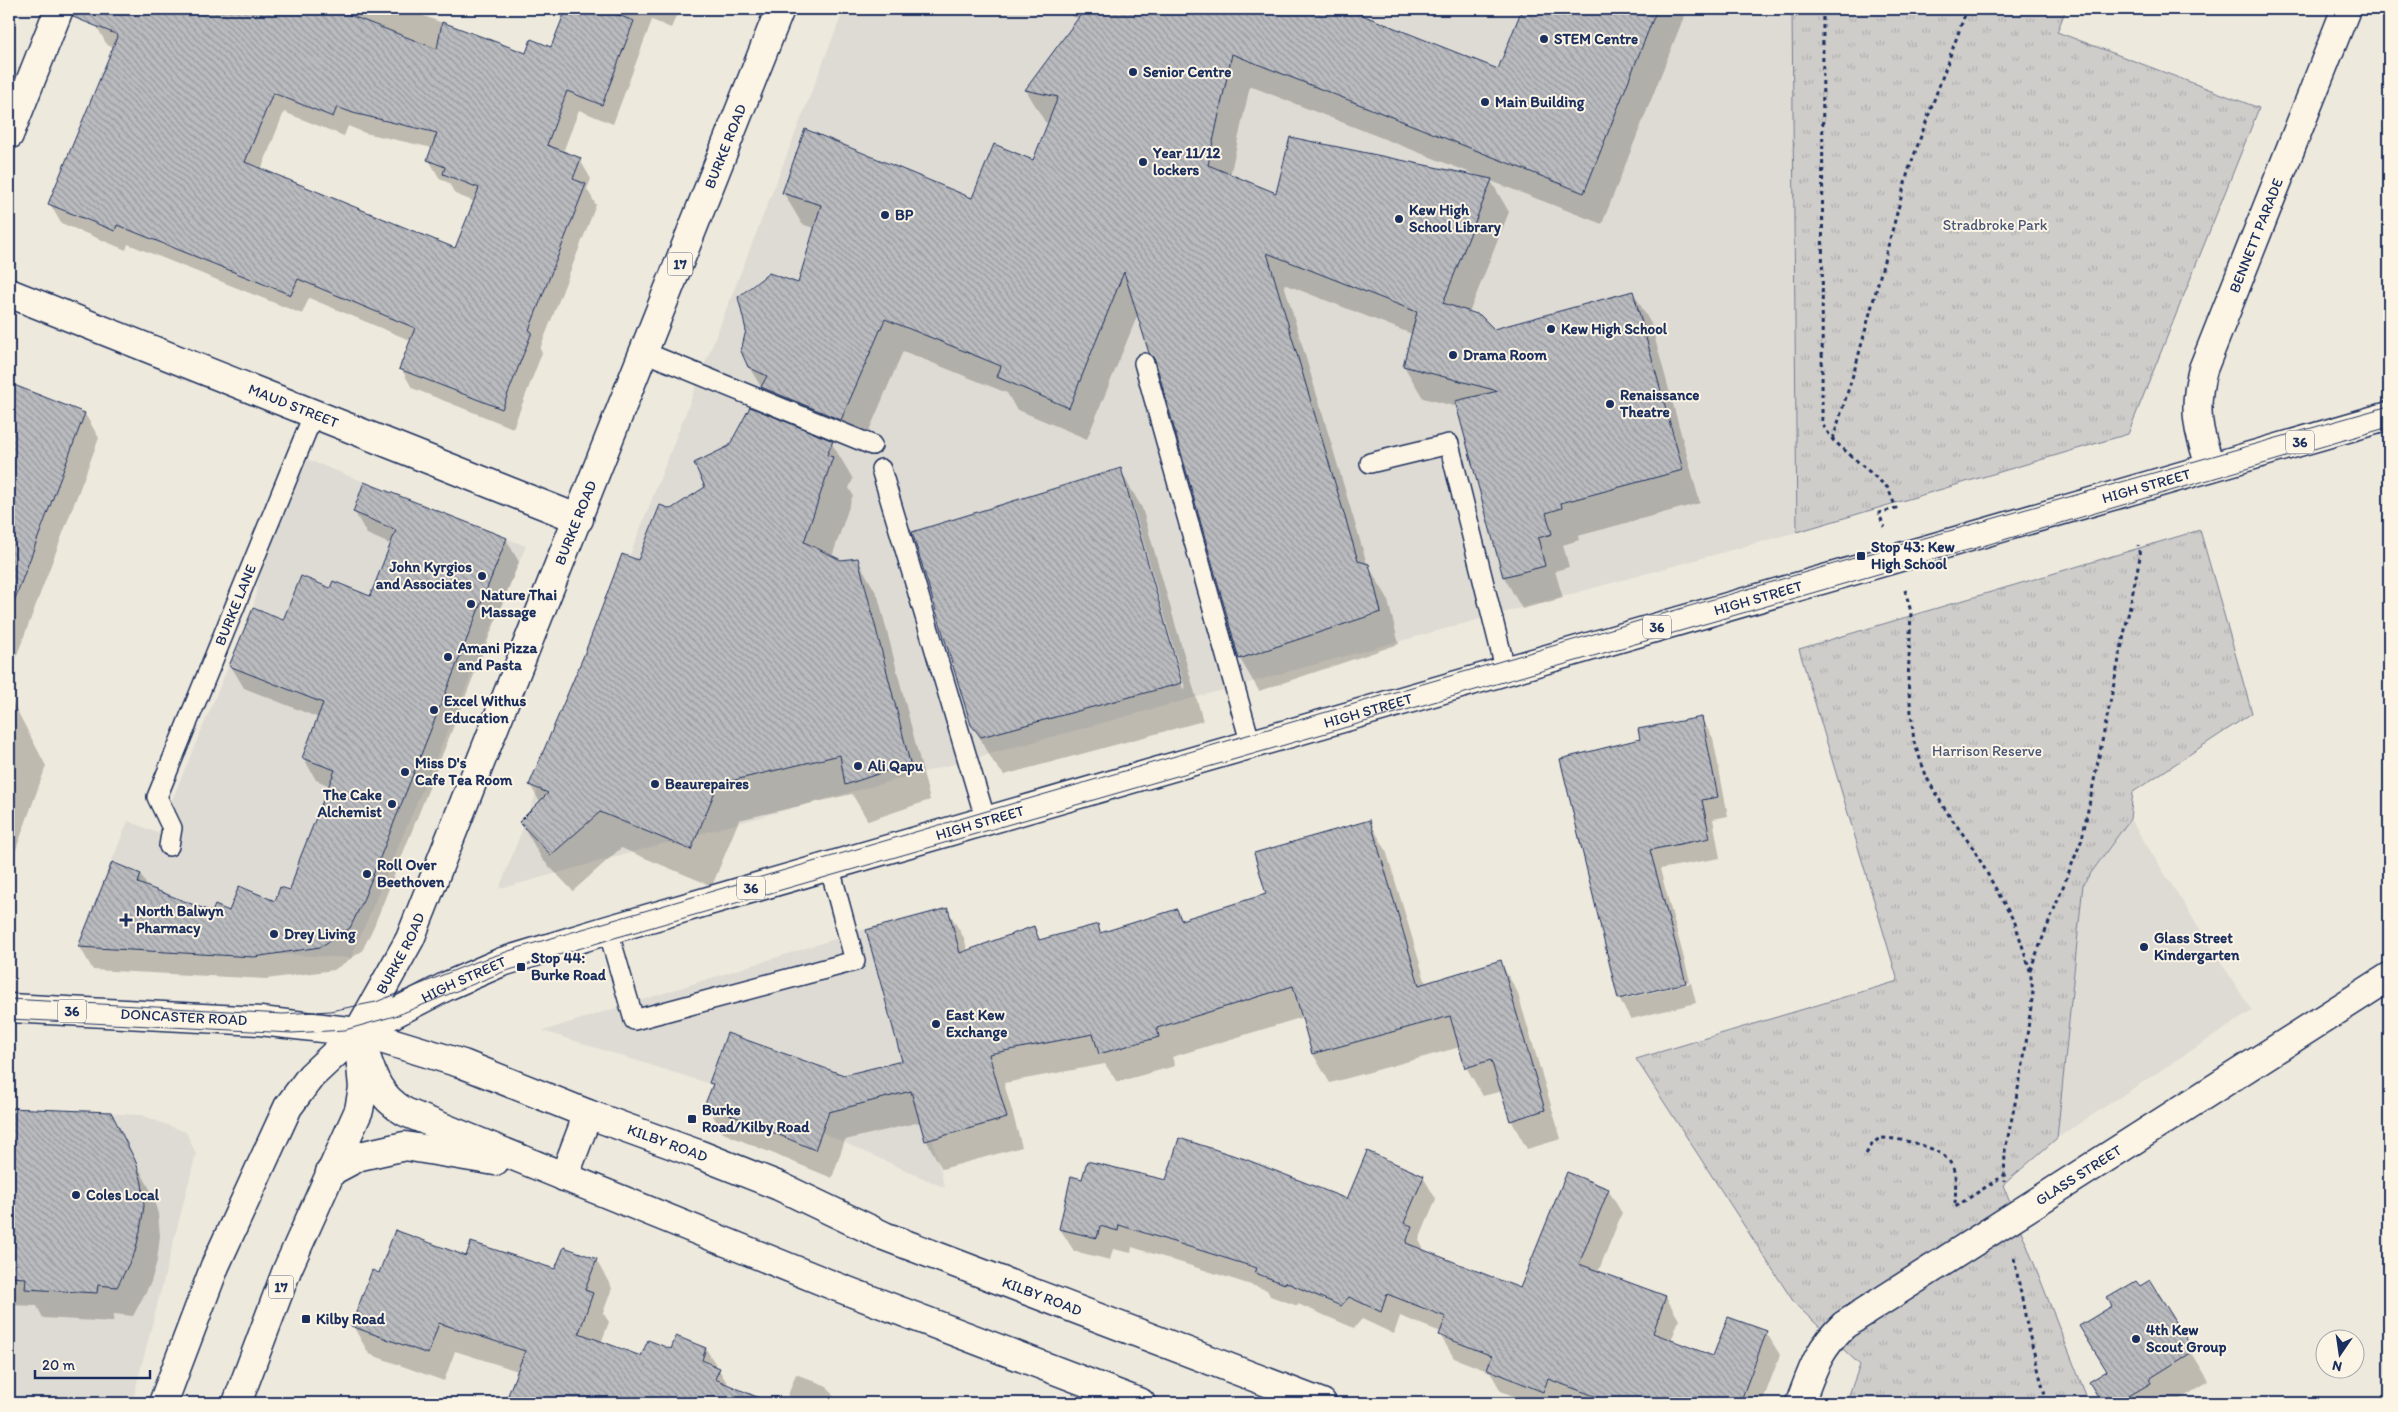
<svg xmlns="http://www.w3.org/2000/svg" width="2398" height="1412" font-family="Itim,sans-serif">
	<defs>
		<pattern id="park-tufts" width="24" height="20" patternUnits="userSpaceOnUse" patternTransform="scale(1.25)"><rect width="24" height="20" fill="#cfcdca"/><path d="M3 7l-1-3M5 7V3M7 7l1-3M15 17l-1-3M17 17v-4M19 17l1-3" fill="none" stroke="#b1b0b0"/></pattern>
		<pattern id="building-back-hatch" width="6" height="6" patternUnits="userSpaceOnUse" patternTransform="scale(1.25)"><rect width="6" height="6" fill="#babbbe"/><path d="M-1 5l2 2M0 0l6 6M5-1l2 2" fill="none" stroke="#96989e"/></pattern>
	</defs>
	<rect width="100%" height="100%" fill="#eee9dd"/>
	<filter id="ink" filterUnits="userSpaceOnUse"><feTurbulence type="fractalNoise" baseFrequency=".02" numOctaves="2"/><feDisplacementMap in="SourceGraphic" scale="10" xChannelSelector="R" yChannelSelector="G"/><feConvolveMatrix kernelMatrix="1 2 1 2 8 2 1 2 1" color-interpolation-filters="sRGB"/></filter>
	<g filter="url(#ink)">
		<path fill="#dedbd4" d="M844,9h948l5,523 -1298,357z
			M301,457l225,89 -175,412 -273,-14 50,-123 30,12 95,-225 14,-65z
			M2130,819l122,192 -195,127 26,-254z
			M876,926l69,262 -222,-100 -180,-57z
			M9,1108l132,7 45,17 10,22 -64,249h-123z"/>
		<path fill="url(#park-tufts)" stroke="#757e94" d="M1792,9h274l-9,23 202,76 -131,326 -331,98z
			M2200,530l52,183 -119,79 -3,27 -47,65 -26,254 -54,47 86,218h-243l14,-38 -65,-61 -159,-245 262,-78 -99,-332z"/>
		<path fill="#0003" fill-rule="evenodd" d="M102,9h312l-1,3 114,42 25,-5 16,-40h111l-8,19 -19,-8 -39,104 -34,-14 -16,42 17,8 11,19 -4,10 9,16 -56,144 2,4 -29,75 -101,-40 -11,-20 11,-27 -103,-43 -7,16 -174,-70 -2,6 -65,-27 -11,-19 64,-156 -7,-3 -11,-20zM284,112l60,24 4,-10 17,7 68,15 -4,12 11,19 9,4 6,11 20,8 -19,48 -195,-80z
			M1054,9h289l156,61 24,-61h164l-85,215 -111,-43 18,31 -40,101 24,17 140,-38 18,32 49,179 -122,33 1,4 -16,5 6,22 -14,4 8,27 -41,11 -18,-32 -46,-170 -35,-9 -19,-32 8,-32 -128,-50 83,280 20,33 12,47 -140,47 -19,-32 -82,-292 -8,-14 -12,-39 -51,125 -71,-30 -9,-16 -104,-42 -43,101 -30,-12 23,39 -4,9 4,7 -21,62 9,4 16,-2 21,37 52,204 -62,21 -16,-27 -113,26 -27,66 -91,-38 -48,43 -31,-32 -21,-37 19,-20 -10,-17 109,-223 32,-51 35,-24 76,-65 -33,-55 50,-82 17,-56 -14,-5 -19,-32 190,8 61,-39 15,-38 -4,-1 -19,-32 53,-71zM1250,86l231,91 -204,18 -47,-19z
			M9,385l76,29 14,24 -90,238v-211l2,-6 -2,-1z
			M1120,470l22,38 61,213 -199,54 -10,-12 -22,-39zM1131,509h3l51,179 -2,1z
			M354,511l152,28 13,23 -145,364 -12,25 -28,19 -68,9 -173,-9 -13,-23 32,-84 29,12 7,13 65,26 17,-1 46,-11 15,-10 39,-106 -14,-6 -13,-23 16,-39 -75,-30 -13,-22 53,-45 47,-31 39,7 22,-52 -25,-11z
			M9,702l4,1 33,63 -37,103z
			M1701,718l12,20 15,78 -15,3 7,39 -60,11 30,112 -66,16v2l67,-16 5,20 -65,16 -12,-20 -57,-239 80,-20z
			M1369,821l17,29 40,134 74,-22 17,29 44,148 -34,10 -16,-29 -9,-29 -19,5 -17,-29 -6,-20 -130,36 -17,-29 -10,-37 -131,40 3,9 -58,16 -12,-18 -101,19 18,64 -80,22 -16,-29 -6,-18 -75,18 -13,38 -109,-45 -17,-29 7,-17 -3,-5 134,-5 60,-15 43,-153 17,29 4,14 65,-25 8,14 56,-16 5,9 75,-23 6,10 84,-26z
			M9,1109l101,5 42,79 6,21 2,22 -3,25 -6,21 -18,34 -19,-2 -1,8 -70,-4 -6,-12 -28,-1z
			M1423,1177l13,22 -17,41 5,11 96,38 88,-99 14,23 -24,59 68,25 13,23 -8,21 43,17 15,-40 37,14 14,23 -18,48h-195l-6,-2 -1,2h-30l-29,-12 -11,-19 -36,-14 -14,-23 1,-3 -41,-16 -6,18 -32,-15 -8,9 -56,-24v2l-28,-10 -3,-6 -135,-43 -1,6 -18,-4 -3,11 -36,-9 -14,-22 23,-49 84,1 181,19z
			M467,1257l89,14 40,-11 16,28 -9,25 6,9 -8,21 41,15 30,-7 34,-2 23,37 42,17h-265l12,-32 -63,-20 -11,30 -75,-27 -16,-28 27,-51z
			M2149,1282l60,99 -35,22h-71l-12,-20 17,-11 5,-66z
			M796,1374l31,12 8,13 11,4h-61z"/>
		<path fill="url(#building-back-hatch)" stroke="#1b2f5e" fill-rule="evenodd" d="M74,9h260l103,40 5,-27 84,31 5,-14 20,8 15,-38h36l32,12 -32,84 -35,-14 -20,54 34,13 -8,21 13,5 -57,146 3,2 -30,77 -103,-40 16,-41 -117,-49 -7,16 -174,-70 -2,6 -67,-27 70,-169 -45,-18zM273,93l60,24 4,-10 16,6 84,20 -10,27 18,7 -2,7 36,14 -24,60 -210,-86z
			M1085,9h262l151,60 24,-60h135l-73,184 -352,-139 -24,111 68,28 14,-56 202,42 -49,124 37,12 14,14 139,-38 50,179 -122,33 1,5 -16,5 6,21 -14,4 7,28 -42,11 -48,-176 43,-10 -95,-25 14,-54 -150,-59 91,308 11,3 12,48 -142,47 -84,-299 -6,-7 -25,-81 -55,136 -72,-31 4,-11 -116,-47 -44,101 -80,-33 6,-11 -19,-9 -7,-16 5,-21 -8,-33 31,-24 29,10 23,-78 -39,-12 23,-64 167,69 22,-54 39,16 25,-63 -33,-7z
			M9,383l76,30 -73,194h-3z
			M750,407l83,34 -6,14 6,2 -29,85 37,18 17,-2 52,205 -65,22 -5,-30 -122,29 -27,66 -91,-38 -49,43 -32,-33 29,-29 -19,-8 55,-130 38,-101 16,6 22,-55 11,4 34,-22 -11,-24 35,-17z
			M1121,468l61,215 -201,54 -10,-12 -59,-193z
			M364,482l143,56 -145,365 -12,25 -30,19 -66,10 -176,-10 34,-85 29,12 -3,9 74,29 3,-7 14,6 10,-25 36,15 5,-14 10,3 10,-32 35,-88 -33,-12 21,-55 -94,-37 24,-58 30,12 18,-44 29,12 3,-7 37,15 26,-66 -43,-18z
			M1702,717l16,80 -16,3 8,38 -60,12 36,133 -68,16 -58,-240 80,-20 -2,-10z
			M1370,820l49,165 82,-25 44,150 -35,11 -19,-61 -26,8 -15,-52 -138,38 -19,-68 -136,42 2,9 -60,17 -6,-20 -104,20 18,64 -82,23 -14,-50 -82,21 -14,38 -110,-46 8,-20 -4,-1 18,-50 117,42 58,-14 -36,-131 82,-22 12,45 74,-27 5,14 59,-16 2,9 77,-24 4,11 85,-26 -12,-41z
			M9,1108l102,4 25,50 6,21 2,23 -4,25 -5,21 -18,35 -19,-2 -1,8 -72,-4 1,-11 -17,-1z
			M1179,1138l66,21 102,40 20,-48 57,25 -20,47 8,3 -6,17 114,45 47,-116 42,17 -30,75 87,32 -13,37 60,23 15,-39 39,14 -27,72h-126l-66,-24 -5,13 -56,-23 5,-13 -53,-21 7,-18 -59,-23 -6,18 -32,-15 -8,9 -56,-24v2l-30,-11 2,-5 -138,-43 -1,6 -18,-5 -3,12 -38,-9 12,-53 11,3 5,-18 79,19z
			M395,1230l71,26 5,-14 84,27 9,-22 33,12 -12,31 8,3 -14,40 62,23 7,-16 23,9 5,-13 30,12 -4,12 18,8 -5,11 56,24h-266l20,-52 -86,-28 -11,31 -77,-28 21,-56 7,3z
			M2150,1280l44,71 -45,28 2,4 -34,20h-15l-13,-21 18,-11 -28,-45 33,-20 -5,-8 29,-17 4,5z"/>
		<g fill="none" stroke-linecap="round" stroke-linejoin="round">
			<defs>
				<g id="service">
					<path d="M644,352l228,93"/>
					<path d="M1144,363l107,382"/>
					<path d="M1370,463l79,-19 57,228"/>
					<path d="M881,469l105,352"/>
					<path id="s1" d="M169,846l3,-18 -15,-31 157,-384"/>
					<path d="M608,930l26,90 221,-59 -26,-96"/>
				</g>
				<g id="minor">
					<path d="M9,135l50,-126"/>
					<path id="s2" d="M2211,467c-14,-36 -18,-60 -8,-98l143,-360"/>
					<path id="s3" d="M1800,1403c13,-34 17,-52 44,-78l545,-348"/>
				</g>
				<g id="tertiary">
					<path id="s4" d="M9,293l570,226"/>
					<path id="s5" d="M358,1032l105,32 125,50 110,40 81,32 105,50 438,167"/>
					<path d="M364,1050c9,28 14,46 41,62l427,173 309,118"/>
					<path d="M330,1172l30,-16 45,-10 90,15"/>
					<path d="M564,1177l24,-63"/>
				</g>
				<g id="primary">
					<path id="s6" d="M9,1008l251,13 98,11"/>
					<path id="s7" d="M358,1032l89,-46 55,-24 106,-32 1781,-514"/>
					<path id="s8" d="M163,1403l52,-137 73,-159 23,-31 47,-44 52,-93 370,-930"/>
					<path d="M237,1403l50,-133 72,-160 4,-22 -5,-56"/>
				</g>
			</defs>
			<use href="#service" stroke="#1b2f5e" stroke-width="22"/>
			<use href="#minor" stroke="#1b2f5e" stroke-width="31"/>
			<use href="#tertiary" stroke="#1b2f5e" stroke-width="31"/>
			<use href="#primary" stroke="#1b2f5e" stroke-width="31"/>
			<path stroke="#1b2f5e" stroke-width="3" stroke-dasharray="4 4" stroke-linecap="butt" d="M1823,9l-1,415 11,16 55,48 8,20 -17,5 5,14
				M1833,439l23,-74 52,-193 59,-163
				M1905,590l6,22 -3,70 6,60 13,36 19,33 27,37 42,75 15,47 3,22 -10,73 -18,86 -1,31
				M2030,970l52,-131 58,-282 -2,-12
				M1866,1154l7,-11 7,-5c19,0 61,8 71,26 7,11 4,30 4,43l48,-31
				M2014,1258l14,72 19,73"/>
			<use href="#service" stroke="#fcf5e5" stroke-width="19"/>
			<use href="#minor" stroke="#fcf5e5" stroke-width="28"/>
			<use href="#tertiary" stroke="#fcf5e5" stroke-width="28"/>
			<use href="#primary" stroke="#fcf5e5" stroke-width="28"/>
			<path stroke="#1b2f5e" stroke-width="1" d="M9,999l274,15 47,-3 46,-9 94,-38 51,-17 1340,-391 528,-150
				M9,1019l283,14 53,-3 53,-15 105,-43 108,-33 1288,-371 77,-20 413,-121"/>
		</g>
	</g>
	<g fill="#1b2f5e" stroke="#fcf5e5" stroke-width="2">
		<circle cx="1544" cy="39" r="5"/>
		<circle cx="1133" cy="72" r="5"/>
		<circle cx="1485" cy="102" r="5"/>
		<circle cx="1143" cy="162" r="5"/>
		<circle cx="885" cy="215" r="5"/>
		<circle cx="1399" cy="219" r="5"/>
		<circle cx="1551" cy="329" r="5"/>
		<circle cx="1453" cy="355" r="5"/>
		<circle cx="1610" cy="404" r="5"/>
		<rect x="1856" y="551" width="10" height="10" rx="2.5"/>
		<circle cx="482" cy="576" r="5"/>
		<circle cx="471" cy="604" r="5"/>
		<circle cx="448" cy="657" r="5"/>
		<circle cx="434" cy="710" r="5"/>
		<circle cx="858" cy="766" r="5"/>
		<circle cx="405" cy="772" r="5"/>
		<circle cx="655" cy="784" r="5"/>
		<circle cx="392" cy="804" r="5"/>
		<circle cx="367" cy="874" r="5"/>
		<path d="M123.5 912.5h5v5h5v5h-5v5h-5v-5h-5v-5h5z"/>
		<circle cx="274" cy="934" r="5"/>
		<circle cx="2144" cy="947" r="5"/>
		<rect x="516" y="962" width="10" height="10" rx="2.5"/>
		<circle cx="936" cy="1024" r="5"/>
		<rect x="687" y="1114" width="10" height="10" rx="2.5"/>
		<circle cx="76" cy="1195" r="5"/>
		<rect x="301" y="1314" width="10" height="10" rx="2.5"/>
		<circle cx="2136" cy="1339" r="5"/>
	</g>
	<g text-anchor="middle" stroke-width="4" stroke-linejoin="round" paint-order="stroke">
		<g fill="#fcf5e5" stroke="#5e6a86" stroke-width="1">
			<rect x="667.5" y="252.5" width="25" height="23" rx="4"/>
			<rect x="2286" y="430.5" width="28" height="23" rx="4"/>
			<rect x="1643" y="615.5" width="28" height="23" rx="4"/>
			<rect x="737" y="876.5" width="28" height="23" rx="4"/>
			<rect x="58" y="999.5" width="28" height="23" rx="4"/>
			<rect x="268.5" y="1275.5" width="25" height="23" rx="4"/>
		</g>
		<g font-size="14" font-weight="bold" fill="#1b2f5e">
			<text x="680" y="269">17</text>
			<text x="2300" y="447">36</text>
			<text x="1657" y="632">36</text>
			<text x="751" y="893">36</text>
			<text x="72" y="1016">36</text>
			<text x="281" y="1292">17</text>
		</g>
		<g font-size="15" font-weight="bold" fill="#1b2f5e" stroke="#fcf5e5" text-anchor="start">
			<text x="1554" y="44">STEM Centre</text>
			<text x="1143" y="77">Senior Centre</text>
			<text x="1495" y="107">Main Building</text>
			<text x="1153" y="158">Year 11/12<tspan x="1153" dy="17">lockers</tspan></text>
			<text x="1409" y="215">Kew High<tspan x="1409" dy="17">School Library</tspan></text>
			<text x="895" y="220">BP</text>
			<text x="1561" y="334">Kew High School</text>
			<text x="1463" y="360">Drama Room</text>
			<text x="1620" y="400">Renaissance<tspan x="1620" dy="17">Theatre</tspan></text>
			<text x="1871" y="552">Stop 43: Kew<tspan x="1871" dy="17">High School</tspan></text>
			<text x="472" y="572" text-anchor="end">John Kyrgios<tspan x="472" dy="17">and Associates</tspan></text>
			<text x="481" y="600">Nature Thai<tspan x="481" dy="17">Massage</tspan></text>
			<text x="458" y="653">Amani Pizza<tspan x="458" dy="17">and Pasta</tspan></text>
			<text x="444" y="706">Excel Withus<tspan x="444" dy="17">Education</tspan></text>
			<text x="415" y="768">Miss D's<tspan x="415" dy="17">Cafe Tea Room</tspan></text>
			<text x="868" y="771">Ali Qapu</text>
			<text x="665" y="789">Beaurepaires</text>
			<text x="382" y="800" text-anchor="end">The Cake<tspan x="382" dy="17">Alchemist</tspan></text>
			<text x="377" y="870">Roll Over<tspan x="377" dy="17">Beethoven</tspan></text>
			<text x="136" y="916">North Balwyn<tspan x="136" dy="17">Pharmacy</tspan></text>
			<text x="284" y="939">Drey Living</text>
			<text x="2154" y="943">Glass Street<tspan x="2154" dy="17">Kindergarten</tspan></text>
			<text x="531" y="963">Stop 44:<tspan x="531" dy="17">Burke Road</tspan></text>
			<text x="946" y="1020">East Kew<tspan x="946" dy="17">Exchange</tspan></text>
			<text x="702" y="1115">Burke<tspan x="702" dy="17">Road/Kilby Road</tspan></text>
			<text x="86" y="1200">Coles Local</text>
			<text x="316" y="1324">Kilby Road</text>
			<text x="2146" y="1335">4th Kew<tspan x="2146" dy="17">Scout Group</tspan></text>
		</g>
		<g font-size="15" fill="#1b2f5e" stroke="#fcf5e5">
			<text dy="5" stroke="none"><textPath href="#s8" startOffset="1384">BURKE ROAD</textPath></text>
			<text dy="5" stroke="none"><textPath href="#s2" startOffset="244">BENNETT PARADE</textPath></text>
			<text dy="5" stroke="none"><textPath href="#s4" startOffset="306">MAUD STREET</textPath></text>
			<text dy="5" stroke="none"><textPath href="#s7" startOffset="1872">HIGH STREET</textPath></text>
			<text dy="5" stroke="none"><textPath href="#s8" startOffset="979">BURKE ROAD</textPath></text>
			<text dy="5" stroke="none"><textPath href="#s7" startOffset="1468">HIGH STREET</textPath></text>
			<text dy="5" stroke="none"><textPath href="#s1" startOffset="260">BURKE LANE</textPath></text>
			<text dy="5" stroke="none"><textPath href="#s7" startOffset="1062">HIGH STREET</textPath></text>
			<text dy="5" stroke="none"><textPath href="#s7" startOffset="658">HIGH STREET</textPath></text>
			<text dy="5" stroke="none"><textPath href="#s8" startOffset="514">BURKE ROAD</textPath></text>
			<text dy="5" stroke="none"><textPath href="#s7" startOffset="118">HIGH STREET</textPath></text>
			<text dy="5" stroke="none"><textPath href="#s6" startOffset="175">DONCASTER ROAD</textPath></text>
			<text dy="5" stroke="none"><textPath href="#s5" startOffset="329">KILBY ROAD</textPath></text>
			<text dy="5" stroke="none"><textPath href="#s3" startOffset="369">GLASS STREET</textPath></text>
			<text dy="5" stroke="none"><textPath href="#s5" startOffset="734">KILBY ROAD</textPath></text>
		</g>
		<g font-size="15" fill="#485679" stroke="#fcf5e5">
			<text x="1995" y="230">Stradbroke Park</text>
			<text x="1987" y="756">Harrison Reserve</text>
		</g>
	</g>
	<rect width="2398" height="1412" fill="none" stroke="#fcf5e5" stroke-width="30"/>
	<rect x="15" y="15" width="2368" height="1382" fill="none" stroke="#1b2f5e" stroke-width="2" filter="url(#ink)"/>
	<g transform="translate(2340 1354) rotate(193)"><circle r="24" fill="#fcf5e5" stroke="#a2a6af"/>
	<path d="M0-4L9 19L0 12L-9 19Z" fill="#1b2f5e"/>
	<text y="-8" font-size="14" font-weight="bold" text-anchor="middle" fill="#1b2f5e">N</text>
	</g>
	<path d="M35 1370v8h115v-8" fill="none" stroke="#1b2f5e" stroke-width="2.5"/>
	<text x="42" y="1370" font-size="15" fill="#1b2f5e" stroke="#fcf5e5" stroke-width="4" paint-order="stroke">20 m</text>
</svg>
